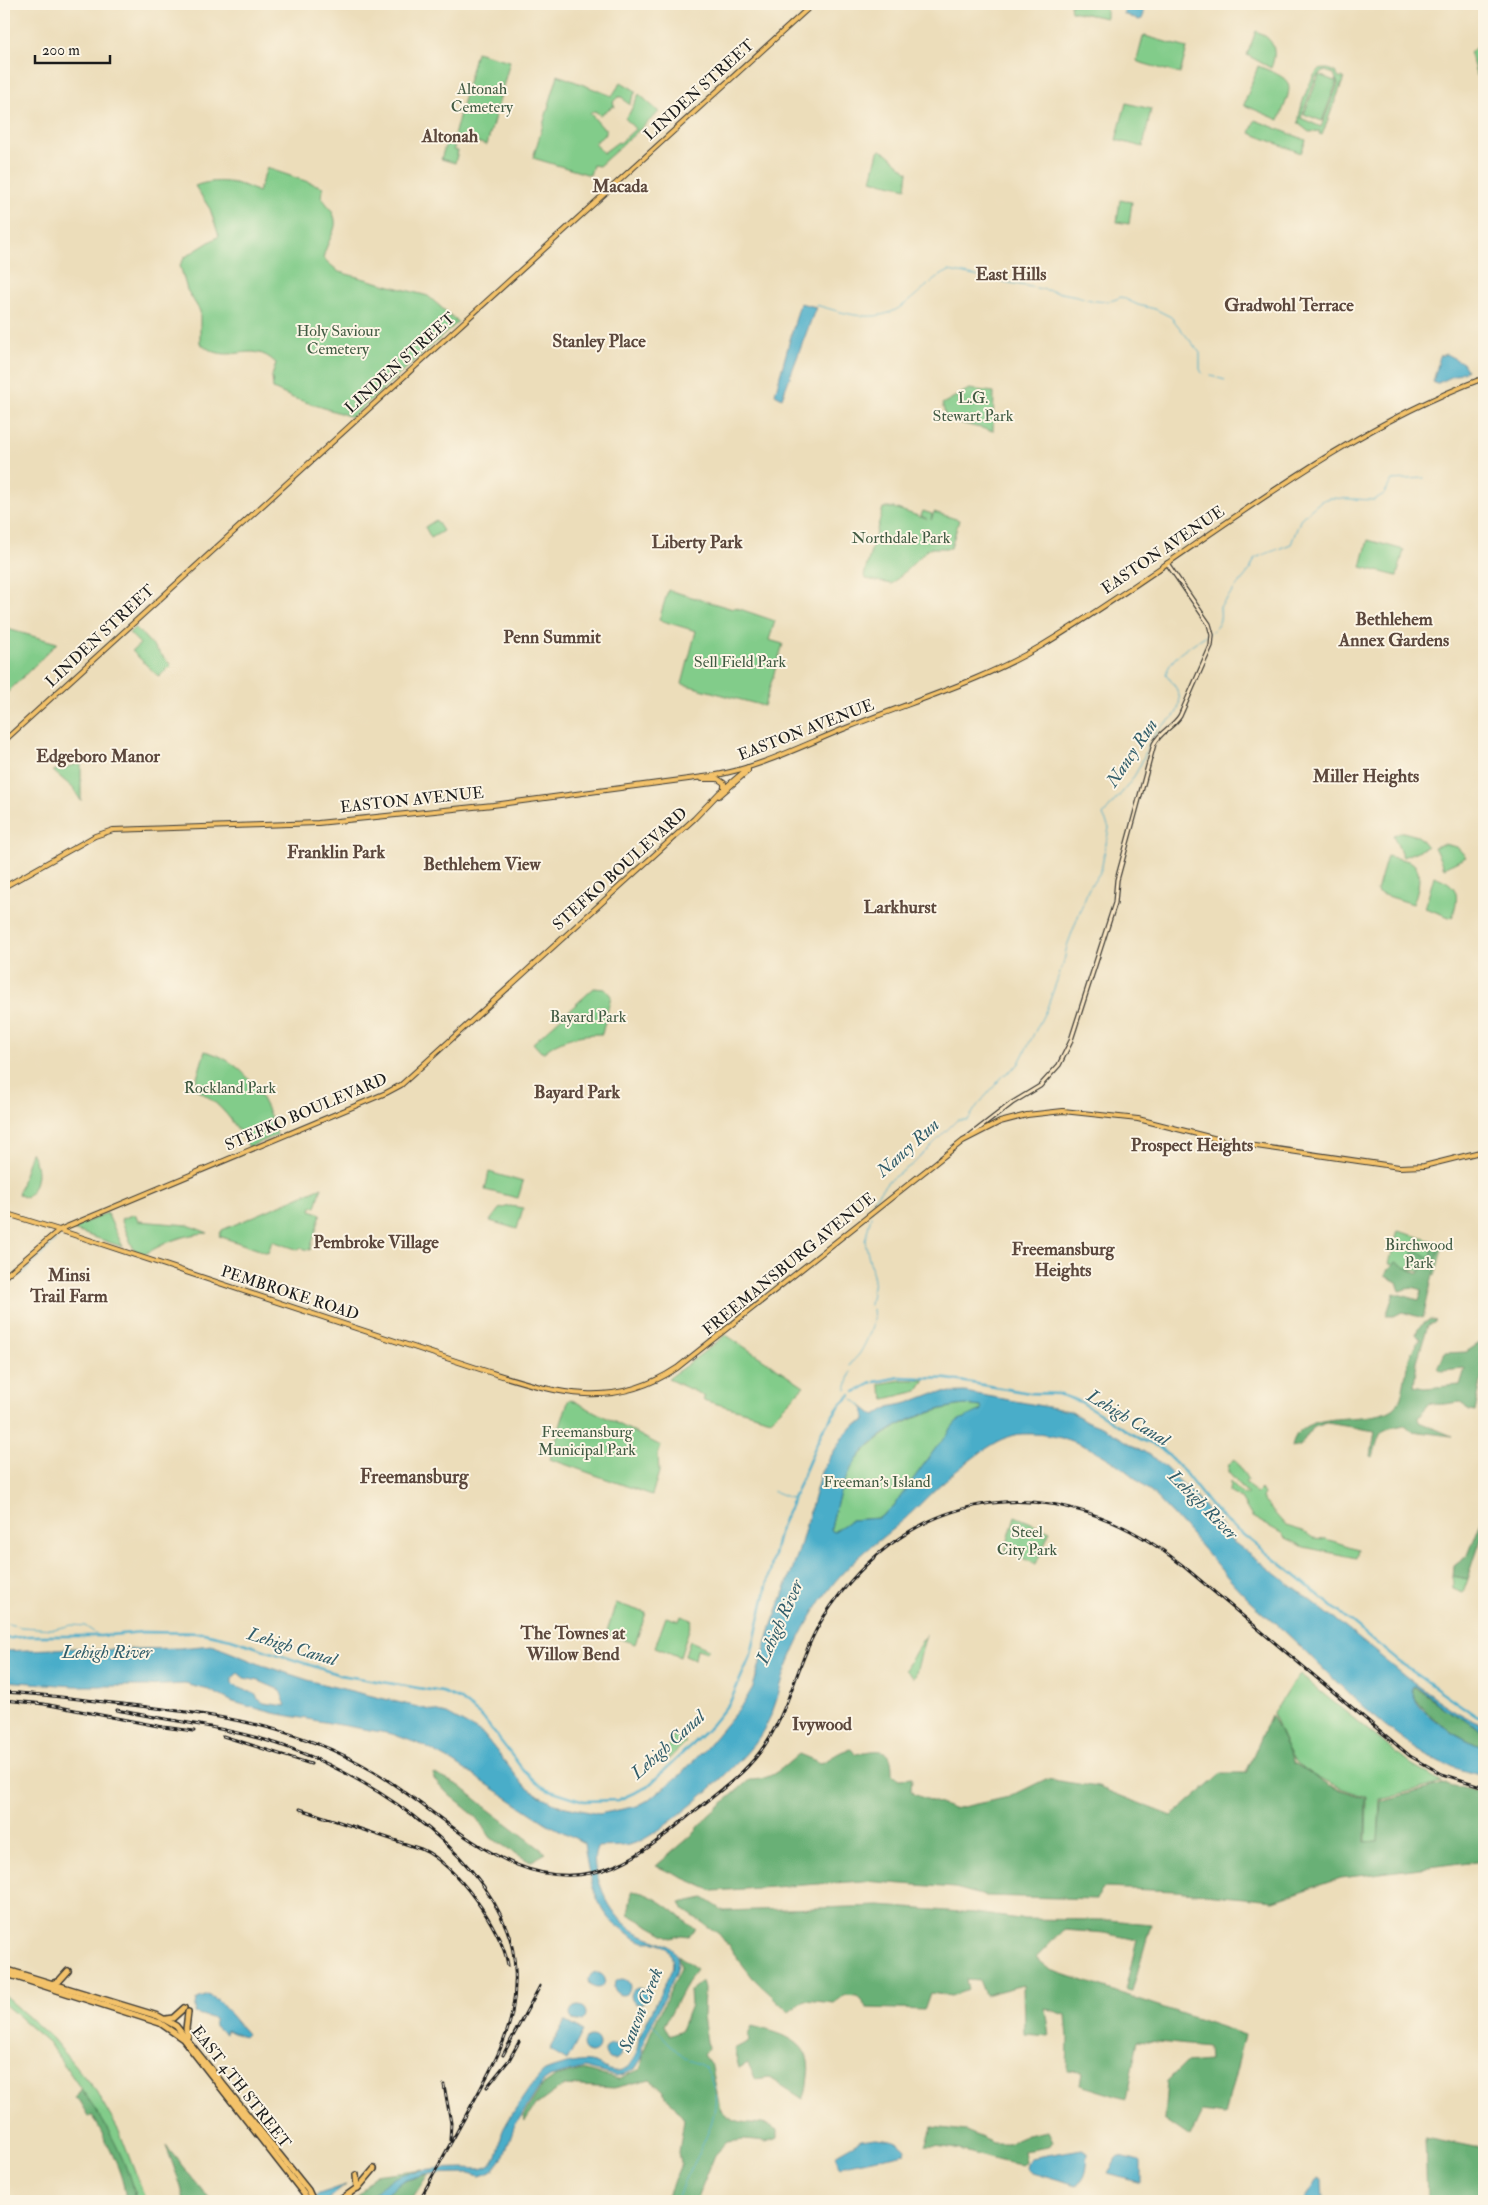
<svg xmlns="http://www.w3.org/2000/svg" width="1488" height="2205" viewBox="0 0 1488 2205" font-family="'IM FELL Double Pica',serif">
<rect width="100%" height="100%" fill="#fcf5e5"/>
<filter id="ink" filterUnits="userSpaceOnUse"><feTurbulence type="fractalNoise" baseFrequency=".02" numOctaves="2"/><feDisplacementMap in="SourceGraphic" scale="10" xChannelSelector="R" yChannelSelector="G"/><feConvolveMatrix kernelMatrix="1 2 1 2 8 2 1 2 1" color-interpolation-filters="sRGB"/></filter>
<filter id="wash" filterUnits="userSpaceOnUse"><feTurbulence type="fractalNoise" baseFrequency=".0096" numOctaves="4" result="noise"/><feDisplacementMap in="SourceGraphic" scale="20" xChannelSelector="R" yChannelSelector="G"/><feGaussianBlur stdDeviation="1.12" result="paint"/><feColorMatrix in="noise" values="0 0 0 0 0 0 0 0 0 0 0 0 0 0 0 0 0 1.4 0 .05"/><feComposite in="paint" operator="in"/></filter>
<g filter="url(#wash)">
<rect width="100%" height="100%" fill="#ecddba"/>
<g fill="#82cc8a" stroke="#4f7453" fill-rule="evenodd">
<path d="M1070,4H1106V18L1071,11Z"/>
<path d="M1256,31C1274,39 1278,50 1271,68L1247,55Z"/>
<path d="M1145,36L1187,48L1180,74L1138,62L1137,60L1143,37Z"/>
<path d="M1484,39V88L1480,87L1470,53Z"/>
<path d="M476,52L510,61L487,145L454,136Z"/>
<path d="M1258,66C1297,81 1293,83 1279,120L1244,105Z"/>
<path d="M1328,69L1335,72L1340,79L1342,77L1344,78L1322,135L1319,134L1320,131L1309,132L1299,124C1297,115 1309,79 1317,72C1320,69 1323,69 1328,69ZM1325,71L1334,74L1338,84L1321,127L1301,118L1316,77Z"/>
<path d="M558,75L612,96L621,82L636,91L629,105L622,97H618L613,102L615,107L613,106L600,115L595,111L590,113L602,127L606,129V134L594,143L603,153L618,142L620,143L635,129L625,118L629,114L639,94L659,112L599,166L593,165L590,175L533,158Z"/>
<path d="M1319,75L1337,82L1322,121L1304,114Z"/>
<path d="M1126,103L1151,109L1143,147L1116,140Z"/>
<path d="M1255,120L1306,140L1301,153L1250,133Z"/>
<path d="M446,143L455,146L453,150L458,151L455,163L441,159Z"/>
<path d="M880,150L887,153L908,172L906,188L871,180L878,152Z"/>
<path d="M267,168L323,187L321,197C347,226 331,228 323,258L339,272L428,296L458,322L352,417L293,398L273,389L272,376L276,363C250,337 229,369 200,343V311L187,290L180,265L185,257L219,236L210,209L195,186C215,178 239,181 258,192Z"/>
<path d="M1120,200L1132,202L1129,224L1117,222Z"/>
<path d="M969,389L994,392L993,431L947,420L942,404Z"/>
<path d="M883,508H894L927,519L921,516L923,511L932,514L931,520L934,512L959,520L951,548H929L892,584L866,579L864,576Z"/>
<path d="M436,520L443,531L431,538L425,527Z"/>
<path d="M1368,540L1404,550L1397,576L1361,567Z"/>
<path d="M668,590L733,609L734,607L775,621L769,640L783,644L764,706L682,684L696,631L659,620Z"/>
<path d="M135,627L171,665L159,677L132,651L140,644L129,633Z"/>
<path d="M4,628L57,643L4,696Z"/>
<path d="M81,763V801L73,788L53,771Z"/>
<path d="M1403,832L1418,836L1427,847L1403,857L1393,835Z"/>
<path d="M1444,844L1457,847L1466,857L1444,868L1434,847Z"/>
<path d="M1387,856C1394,858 1404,859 1411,862C1425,870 1417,893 1413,904L1378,893L1377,891Z"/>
<path d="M1434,876C1459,885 1460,894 1452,918L1425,908Z"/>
<path d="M594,988L605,989L611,996L602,1034C580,1034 561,1038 544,1052H541L533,1043Z"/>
<path d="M205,1051C238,1060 256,1083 269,1113C272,1120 276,1128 277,1135L249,1147C232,1120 222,1104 194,1088Z"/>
<path d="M31,1152C40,1168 39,1185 26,1198L18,1194Z"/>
<path d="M489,1172L523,1182L518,1198L485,1190Z"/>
<path d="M322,1187L316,1207L312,1206L311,1210L321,1214L310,1250L301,1248L299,1250L272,1241L268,1253L219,1236L222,1230Z"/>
<path d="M510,1206L523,1208L517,1229L490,1221L499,1209Z"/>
<path d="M107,1213L123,1247L70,1229Z"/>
<path d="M135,1214L138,1221L188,1225L208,1233C184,1234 166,1242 145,1254L134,1250L121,1219Z"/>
<path d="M1398,1231L1443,1244L1435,1276L1389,1263Z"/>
<path d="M726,1335L804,1386L771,1419L703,1400L705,1396L668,1379Z"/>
<path d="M902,1380H925L918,1391L885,1399L879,1384Z"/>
<path d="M570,1399L661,1446L658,1454L659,1472L652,1495L550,1459L568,1401Z"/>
<path d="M965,1405L981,1407L982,1410L952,1427L947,1436L938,1445L893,1507L879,1518L851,1520L834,1532L831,1529C835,1508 840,1483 853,1465C878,1430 923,1410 965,1405Z"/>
<path d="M1235,1459L1248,1480L1245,1482L1256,1494L1261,1489L1264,1494L1262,1499L1286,1526L1303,1531L1313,1538L1326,1539L1358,1549L1356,1558L1304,1547L1286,1538L1281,1533L1252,1517L1241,1499L1229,1492L1230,1482L1243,1495H1248L1228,1472L1229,1464Z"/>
<path d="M1015,1516L1050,1531L1036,1564L1005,1551Z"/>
<path d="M1453,1576L1468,1579L1463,1593L1453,1589Z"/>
<path d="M616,1603L646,1613L635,1644L606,1634Z"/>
<path d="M681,1616L692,1620L680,1657L655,1647L666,1617L679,1621Z"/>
<path d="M926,1634L915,1677L914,1678L905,1670Z"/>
<path d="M690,1641L709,1649L707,1652L697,1649L695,1659L685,1655Z"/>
<path d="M1300,1675L1411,1765L1442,1783L1380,1799L1378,1841L1366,1842L1367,1797C1343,1789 1316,1781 1297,1763C1290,1757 1276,1724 1273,1714L1290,1687Z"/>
<path d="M674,1734L686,1742L668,1760V1747Z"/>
<path d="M4,1995L52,2038L96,2091L120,2133L146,2201H135L134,2190L117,2148L86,2096L48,2042L4,2004Z"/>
</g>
<g fill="#69b076" stroke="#426649">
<path d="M1432,1242L1440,1245L1423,1318L1402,1312L1394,1316H1386L1394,1293L1419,1300L1422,1290L1411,1287L1400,1291L1397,1282L1385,1276L1388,1269L1396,1262L1418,1274L1422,1269L1411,1263L1414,1248L1427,1257H1432Z"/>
<path d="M1430,1319L1436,1321L1434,1323L1428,1325L1417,1361L1414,1386L1424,1388L1460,1385L1465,1369L1442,1371L1438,1368L1445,1353L1466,1352L1481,1342L1484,1333V1379L1481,1382L1475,1412L1469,1411L1461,1402C1449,1403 1441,1406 1430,1403L1418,1417L1419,1422L1452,1436L1412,1431L1405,1425C1377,1430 1381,1430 1373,1457L1371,1456L1375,1431L1327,1423L1312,1428L1300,1446L1292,1447C1297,1406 1369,1426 1393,1409C1405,1401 1404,1370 1410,1356C1412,1350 1416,1345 1420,1339L1416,1334L1418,1328Z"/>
<path d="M1484,1514V1530L1468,1579L1453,1576L1454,1566L1468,1555Z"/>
<path d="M1413,1686L1444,1708L1484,1731V1748C1456,1735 1430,1721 1413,1695Z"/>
<path d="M1271,1715L1294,1763L1329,1786L1366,1798L1365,1842L1378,1841L1381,1801L1446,1784L1484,1793V1860L1341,1878L1273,1901L1175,1891L1104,1888L1096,1899L985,1896L955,1888L864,1881L713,1891L656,1866L691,1836L708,1816L749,1780C772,1780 782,1768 799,1754L821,1763C831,1759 840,1750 851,1749L855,1754C865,1753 885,1745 890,1758C892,1762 892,1770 892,1774L899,1779L912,1778L911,1790L913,1794L953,1809L1009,1797L1046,1779L1098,1787L1172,1816L1222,1773H1246Z"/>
<path d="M433,1773L460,1786L488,1809L546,1853L530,1862L491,1838L475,1816L448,1794L434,1779Z"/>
<path d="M632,1891C656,1893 678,1915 696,1930L689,1936L682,1935L671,1938L628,1914Z"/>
<path d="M704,1898L724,1911L879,1906L975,1913L1019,1919L1109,1920L1151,1924L1132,1991L1125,1990L1137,1940L1105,1933L1063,1930L1036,1958L1051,1970L1245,2035L1225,2115L1202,2112L1190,2137L1164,2119L1167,2081L1185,2063L1209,2061L1208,2047L1138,2040L1126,2099L1080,2085L1082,2072L1067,2071L1068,2038L1066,2015L1045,2008L1049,2036L1024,2034L1023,1985L985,1995L979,1980L966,1979L968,1990L951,1996L930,1993L924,2010L867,2008L857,1996L845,1995L834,2003L805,2000L789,2012L753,1978L719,1934L684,1910L680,1903Z"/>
<path d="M678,1955L697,1969C682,1987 676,2005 664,2025L669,2035L681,2030L691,2005L690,1991L702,1981L704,1988L703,2016L708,2048L703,2055L712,2067L720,2109C739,2131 760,2117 778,2130V2138L766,2142L744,2140L727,2142L715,2155L696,2201H656L668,2195L681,2164L679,2152L684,2119L661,2089L650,2079L614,2088L564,2085L535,2106L525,2121L523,2116L542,2086L555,2077L582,2070L618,2079L641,2069L644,2050L651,2032L681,1968Z"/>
<path d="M752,2026C779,2033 814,2040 808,2076C807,2084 807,2092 803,2099L770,2078L756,2080L748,2063L739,2068L734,2049L749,2041L748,2035Z"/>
<path d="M81,2089C104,2119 130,2164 135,2201H126C123,2169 107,2144 93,2116H89L80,2101L75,2098Z"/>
<path d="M932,2127L966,2131L994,2143H1008L1027,2135L1048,2131L1053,2141L1049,2147L1023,2151L1025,2161L1023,2165C990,2162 960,2145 926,2146Z"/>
<path d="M1425,2137L1484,2149V2201H1427Z"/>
<path d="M166,2146L211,2201H184L181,2186Z"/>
<path d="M423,2169C397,2175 386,2183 366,2201H349L358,2197L374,2175Z"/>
<path d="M429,2174L411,2201H378L403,2181Z"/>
</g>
<g fill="#4aadc9" stroke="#336472" fill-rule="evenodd">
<path d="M1128,6L1143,9L1144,14L1142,19L1139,20L1124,14V10Z"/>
<path d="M800,303L816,307L782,398L775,394Z"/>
<path d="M1446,354L1463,363L1467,370L1436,384L1433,382L1440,356Z"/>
<path d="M965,1392L1070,1411L1086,1421L1104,1428L1156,1459L1171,1473L1195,1496L1221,1526L1224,1535C1269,1568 1313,1602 1357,1637C1391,1664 1443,1710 1484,1725V1731L1444,1708L1415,1686L1412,1687C1411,1713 1463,1739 1484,1748V1776C1469,1772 1452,1768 1438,1761C1385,1733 1341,1686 1299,1645C1283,1629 1265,1615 1249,1600C1186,1537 1125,1430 1022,1434C999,1435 968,1462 950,1476C934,1489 921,1504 906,1518C879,1541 848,1562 827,1592C811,1615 797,1641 787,1667C781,1682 778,1698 772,1713C768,1722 763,1732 757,1740C739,1766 667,1830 638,1842C624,1848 610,1846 597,1847C592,1860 595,1871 600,1884C607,1904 616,1918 633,1930C649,1942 687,1940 676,1973L648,2032L642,2046V2058L635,2069L625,2074L616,2076L584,2068L550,2077L543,2082L514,2127L504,2156L492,2172L480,2176L469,2173L425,2174L403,2181L378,2201H366C373,2195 380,2186 389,2181C411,2167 438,2169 463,2168C472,2168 480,2171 489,2166C499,2161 500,2143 502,2133C504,2124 537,2075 545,2071C557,2066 577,2060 590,2062C606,2064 609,2078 628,2067L636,2055L639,2038L672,1969C675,1958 668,1945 656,1942C650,1941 646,1943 641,1941C633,1938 622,1929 615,1924C594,1906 587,1869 584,1843L546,1823L453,1762L422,1745L392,1734L273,1713L233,1702L209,1690L185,1684L146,1686H74L4,1681V1651L77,1648L94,1650L180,1648L212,1645L262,1665L314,1682L447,1714L483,1734L522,1783L540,1796L561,1806L599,1814L637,1806L650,1799L680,1775L706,1748L743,1704L753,1687L772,1624L797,1557L821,1472L844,1435L855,1425L865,1421V1413L862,1406L875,1416L889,1407L908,1403L934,1393ZM965,1405L981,1407L982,1410L957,1421L952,1427L947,1436L938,1445L893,1507L879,1518L851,1520L833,1532L831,1529C835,1507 841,1486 852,1467C874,1430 925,1409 965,1405ZM238,1673L244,1678L259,1681L280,1690L286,1706L264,1703L258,1699L255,1694L235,1686L232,1683V1678Z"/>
<circle cx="597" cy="1980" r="8"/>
<circle cx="622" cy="1987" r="8"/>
<circle cx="639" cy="1996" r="8"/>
<path d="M208,1995L218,2000L247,2034L244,2037L226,2030L225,2034L215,2026L214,2019L195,2013L197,1999Z"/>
<circle cx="578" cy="2014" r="8"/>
<path d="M565,2021L583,2031L567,2061L549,2050Z"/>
<circle cx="591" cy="2045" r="8"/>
<circle cx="613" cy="2052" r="8"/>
<path d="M876,2138C887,2139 899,2140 906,2149L905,2153L839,2167L836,2156L838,2153L861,2140Z"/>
<path d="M1082,2149L1088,2152C1087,2165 1088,2178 1077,2185L1032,2172L1026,2168L1027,2163L1030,2158Z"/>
<path d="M1119,2157L1141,2162V2183L1108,2174L1116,2158Z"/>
<path d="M1319,2178L1322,2180L1323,2201H1304Z"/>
<path d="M346,2185L326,2201H318L315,2197L319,2194Z"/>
</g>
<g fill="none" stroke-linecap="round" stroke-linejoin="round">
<g stroke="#4aadc9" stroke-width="1">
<path d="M816,305C845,313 875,325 902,306C918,295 930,280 949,271L1077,296C1093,301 1105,305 1121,297L1138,305L1155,309L1171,317L1200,353V369L1202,373"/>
<path d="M1211,376L1225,380"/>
<path d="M1212,631C1221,624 1221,618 1220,607L1250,570L1255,558L1291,544L1301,518L1321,501L1330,498L1374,500L1384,494L1392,480L1424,478"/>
<path d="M871,1211V1207L877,1195L888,1181L913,1164L957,1120H968L977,1106L1003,1076L1018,1065L1047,1008L1064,961L1067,946L1088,890L1101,871L1109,828L1103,815C1114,801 1127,789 1136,773C1145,758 1148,741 1160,728C1168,720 1177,718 1179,705C1182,693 1173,684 1166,674C1172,654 1193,645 1209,633"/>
<path d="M4,1288C10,1282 16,1278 23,1273C35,1264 44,1251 56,1241"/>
<path d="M870,1305L874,1280L865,1241L871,1216"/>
<path d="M850,1366C852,1360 857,1358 860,1353C867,1341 876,1323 873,1309"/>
<path d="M846,1390L851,1372"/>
<path d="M847,1396L851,1397"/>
<path d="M853,1399L863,1407"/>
<path d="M773,1491L793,1499"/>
<path d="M4,1623L21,1627L54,1629L72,1625L85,1626L98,1635"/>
<path d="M651,2022C657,2030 677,2053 685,2058C692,2063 701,2063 706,2069C730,2101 703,2144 688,2173C683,2182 681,2192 675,2201"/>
</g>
<g stroke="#4aadc9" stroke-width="2.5">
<path d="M875,1382L900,1377L948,1379L1030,1393L1058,1394L1081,1402L1140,1439L1161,1448L1180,1467L1210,1505L1227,1522L1292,1573L1398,1661L1476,1716L1484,1719"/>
<path d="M855,1392L872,1383"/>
<path d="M4,1639L28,1636H101L142,1632L204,1633L231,1639L340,1675L442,1692L459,1699L482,1717L524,1771L538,1784L547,1789L584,1801L618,1800L647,1787L709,1728L730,1702L751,1655L780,1529L823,1429L841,1404L851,1395"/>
</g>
</g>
</g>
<g filter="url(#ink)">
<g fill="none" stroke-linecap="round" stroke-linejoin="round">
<defs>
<path id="secondary" d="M968,1137L1012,1103L1040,1086L1059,1065L1070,1043L1115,903L1117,880L1154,744C1160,732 1173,727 1180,716L1211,646L1212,635L1209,624L1167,563"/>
<g id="primary">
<path d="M4,741L813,4"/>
<path d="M702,779H718L724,783V788"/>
<path d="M719,796L748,771V767"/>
<path d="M4,887L95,836L113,830L318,823L493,805L711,776C761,768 805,744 851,726C916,700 982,681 1041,646C1190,557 1321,439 1484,378"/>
<path d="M4,1213L59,1230L489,1372C557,1393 612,1411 677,1368L963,1141L1000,1122L1027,1115L1063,1111L1138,1119L1229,1142L1399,1167L1424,1166L1484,1151"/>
<path d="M4,1277L59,1230L386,1093L401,1085L694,819L720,792L747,769"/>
</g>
<g id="highway">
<path d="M4,1969L158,2016L176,2026L308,2190L313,2201"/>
<path d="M4,1973L160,2023L183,2039L304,2194L306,2201"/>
<path d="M51,1984L59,1981L68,1971"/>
<path d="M166,2019L173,2018L184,2008"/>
<path d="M188,2036L186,2029L188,2012"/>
<path d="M358,2188L374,2169"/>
<path d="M339,2201L357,2188L356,2175"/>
</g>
</defs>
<use href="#secondary" stroke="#3b3934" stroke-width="5.5"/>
<use href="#primary" stroke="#3b3934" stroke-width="6"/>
<use href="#highway" stroke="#3b3934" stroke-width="8"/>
<use href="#secondary" stroke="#fae7c3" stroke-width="3"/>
<use href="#primary" stroke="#f3c26a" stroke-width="4"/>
<use href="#highway" stroke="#f3c26a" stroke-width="5"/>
<defs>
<g id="rail">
<path d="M4,1692C44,1694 83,1700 123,1704C215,1715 292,1723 373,1771C449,1816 520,1906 617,1865C645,1853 669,1832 692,1813C716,1794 742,1776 760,1752C790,1712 797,1660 823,1618C910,1482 1060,1466 1182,1565L1410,1756L1442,1774L1484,1787"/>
<path d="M4,1700L44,1704L163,1727L194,1731"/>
<path d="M117,1710C171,1721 226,1727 278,1744C362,1772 475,1844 507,1930C517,1955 517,1987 512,2013C506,2042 490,2071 476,2097C457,2132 438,2167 419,2201"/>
<path d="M223,1736L311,1764"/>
<path d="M300,1809L421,1849C455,1863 502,1929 508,1965"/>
<path d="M503,2055L540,1986"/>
<path d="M444,2085L451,2123L450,2140"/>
<path d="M487,2087L509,2060L519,2042"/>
</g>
</defs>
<use href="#rail" stroke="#1c1c1c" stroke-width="3"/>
<use href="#rail" stroke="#fcf5e5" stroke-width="1" stroke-dasharray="4" stroke-linecap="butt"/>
</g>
</g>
<g text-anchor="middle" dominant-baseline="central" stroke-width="4" stroke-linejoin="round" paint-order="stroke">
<g font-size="16" fill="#405a42" stroke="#fcf5e5">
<text x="482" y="89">Altonah<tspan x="482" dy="18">Cemetery</tspan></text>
<text x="338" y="331">Holy Saviour<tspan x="338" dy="18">Cemetery</tspan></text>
<text x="973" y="398">L.G.<tspan x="973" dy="18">Stewart Park</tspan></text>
<text x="901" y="538">Northdale Park</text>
<text x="740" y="662">Sell Field Park</text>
<text x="588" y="1017">Bayard Park</text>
<text x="230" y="1088">Rockland Park</text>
<text x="1419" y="1245">Birchwood<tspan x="1419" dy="18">Park</tspan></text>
<text x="587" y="1432">Freemansburg<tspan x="587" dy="18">Municipal Park</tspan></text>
<text x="877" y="1482">Freeman's Island</text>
<text x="1027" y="1532">Steel<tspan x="1027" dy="18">City Park</tspan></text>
</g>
<g font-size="16" fill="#1c1c1c" stroke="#fcf5e5">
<text transform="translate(699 90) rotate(-42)">LINDEN STREET</text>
<text transform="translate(400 363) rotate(-42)">LINDEN STREET</text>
<text transform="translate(1163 550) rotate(-34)">EASTON AVENUE</text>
<text transform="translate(100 636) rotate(-43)">LINDEN STREET</text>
<text transform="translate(806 730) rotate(-21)">EASTON AVENUE</text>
<text transform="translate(412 800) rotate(-6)">EASTON AVENUE</text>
<text transform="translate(620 869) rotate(-42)">STEFKO BOULEVARD</text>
<text transform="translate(306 1112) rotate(-23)">STEFKO BOULEVARD</text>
<text transform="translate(789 1264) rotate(-39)">FREEMANSBURG AVENUE</text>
<text transform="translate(290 1293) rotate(18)">PEMBROKE ROAD</text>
<text transform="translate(241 2087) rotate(52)">EAST 4TH STREET</text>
</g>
<g font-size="18" font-weight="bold" fill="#5c483d" stroke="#fcf5e5">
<text x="450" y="136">Altonah</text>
<text x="620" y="186">Macada</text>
<text x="1011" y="274">East Hills</text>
<text x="1289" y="305">Gradwohl Terrace</text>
<text x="599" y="341">Stanley Place</text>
<text x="697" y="542">Liberty Park</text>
<text x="1394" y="619">Bethlehem<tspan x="1394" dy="21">Annex Gardens</tspan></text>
<text x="552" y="637">Penn Summit</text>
<text x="98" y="756">Edgeboro Manor</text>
<text x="1366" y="776">Miller Heights</text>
<text x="336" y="852">Franklin Park</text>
<text x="482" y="864">Bethlehem View</text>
<text x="900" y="907">Larkhurst</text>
<text x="577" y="1092">Bayard Park</text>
<text x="1192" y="1145">Prospect Heights</text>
<text x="376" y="1242">Pembroke Village</text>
<text x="1063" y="1249">Freemansburg<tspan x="1063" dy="21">Heights</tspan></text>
<text x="69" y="1275">Minsi<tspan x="69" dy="21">Trail Farm</tspan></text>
<text x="573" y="1633">The Townes at<tspan x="573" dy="21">Willow Bend</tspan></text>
<text x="822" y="1724">Ivywood</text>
</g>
<g font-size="18" font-style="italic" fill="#315d6a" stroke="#fcf5e5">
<text transform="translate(1132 753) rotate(-56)">Nancy Run</text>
<text transform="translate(908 1148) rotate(-42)">Nancy Run</text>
<text transform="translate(1128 1418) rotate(31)">Lehigh Canal</text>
<text transform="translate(1203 1505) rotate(45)">Lehigh River</text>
<text transform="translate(780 1622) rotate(-66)">Lehigh River</text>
<text transform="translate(292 1647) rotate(17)">Lehigh Canal</text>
<text x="107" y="1652">Lehigh River</text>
<text transform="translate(668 1745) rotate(-42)">Lehigh Canal</text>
<text transform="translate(641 2010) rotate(-68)">Saucon Creek</text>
</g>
<g font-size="19" font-weight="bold" fill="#5c483d" stroke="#fcf5e5">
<text x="414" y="1477">Freemansburg</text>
</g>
</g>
<rect width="1488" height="2205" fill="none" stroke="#fcf5e5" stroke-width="20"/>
<path d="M35 55v8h75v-8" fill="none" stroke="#1c1c1c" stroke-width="2.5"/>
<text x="42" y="55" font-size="15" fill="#1c1c1c" stroke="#fcf5e5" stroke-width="4" paint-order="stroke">200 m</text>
</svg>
